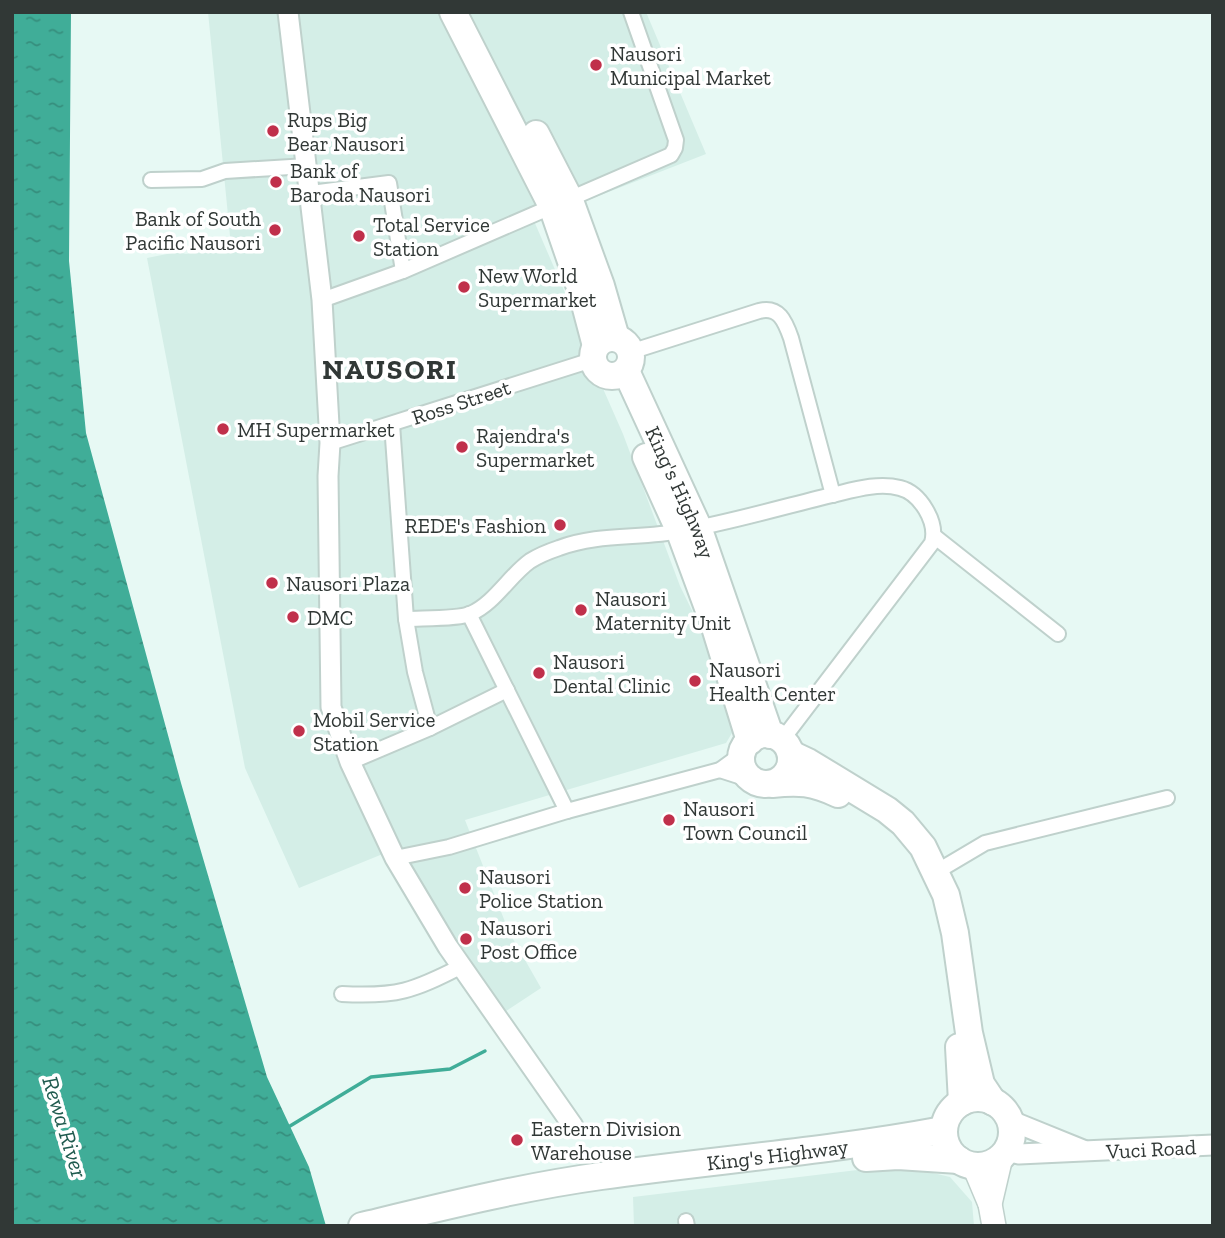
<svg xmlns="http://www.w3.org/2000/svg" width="1225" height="1238" viewBox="0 0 1225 1238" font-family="'Zilla Slab',serif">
<defs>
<pattern id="water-ripples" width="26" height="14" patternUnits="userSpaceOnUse" patternTransform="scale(1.75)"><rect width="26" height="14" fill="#40ad98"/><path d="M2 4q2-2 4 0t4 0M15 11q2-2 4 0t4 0" fill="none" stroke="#368e7d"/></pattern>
</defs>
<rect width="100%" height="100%" fill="#e7f9f4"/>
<g fill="#d4eee7">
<path d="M208,12H646L706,154L534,221L566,295L582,341L623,434L680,586L705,637L738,723L726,743L465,820L509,932L541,988L500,1015L459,958L400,847L299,888L245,768L147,258L177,252L186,254L231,246Z"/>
<path d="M899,1165L950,1177L972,1202L974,1226H634L633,1197Z"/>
</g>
<path fill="url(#water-ripples)" d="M12,12H71L69,261L86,433L181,783L267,1077L309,1167L326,1226H12Z"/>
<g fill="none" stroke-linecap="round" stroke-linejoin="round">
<path stroke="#40ad98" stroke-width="3.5" d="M290,1126L371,1077L450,1069L485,1051"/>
<defs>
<g id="street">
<path d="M151,180L202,179L225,171L307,166"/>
<path d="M311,193L389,183L403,271"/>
<path d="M322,300L403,271L671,155L675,148L676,140L631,12"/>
<path d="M630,352L759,311C779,306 785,321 791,338L833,495"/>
<path d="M392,424L406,619L415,672L430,728"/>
<path d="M330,443L592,360"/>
<path d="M934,536L1058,634"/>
<path d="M469,614L567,811"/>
<path d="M406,619C422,618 458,619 470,614C495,603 509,576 530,561C538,556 550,551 559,548C598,533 641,539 681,531C732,522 782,507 832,495C853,490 878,482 900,488C920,493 938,522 932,543L782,740"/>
<path d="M350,762L430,728L507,690"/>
<path d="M720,770L754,781"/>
<path d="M395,858L449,847L567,811L720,770L742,754"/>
<path d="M931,875L985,843L1167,798"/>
<path d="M342,994C397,997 413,991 462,966"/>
<path d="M686,1221L687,1226"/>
</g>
<g id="secondary">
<path d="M288,12L322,300L330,443L328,476L331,707L350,762L395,858L448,947L573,1126"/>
<path d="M1009,1120L1083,1150"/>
<path d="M1006,1151L1019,1154L1213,1145"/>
</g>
<g id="primary">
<path d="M974,1166L990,1204L994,1226"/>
<path d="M990,1204L1001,1157"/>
</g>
<g id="highway">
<path d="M453,12L552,206L582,293L596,346"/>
<path d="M536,134L569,198L601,286L616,338"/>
<circle cx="612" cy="357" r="19"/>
<path id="s1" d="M626,371L698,527L770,735"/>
<path d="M646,457L680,532L714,624L750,741"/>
<circle cx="766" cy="759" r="25"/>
<path d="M791,754L808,762L887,810L903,823L923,847L946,895L955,933L969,1033L981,1084L993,1102"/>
<path d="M772,784C799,781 813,782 838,794"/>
<path d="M959,1047L962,1102"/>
<circle cx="978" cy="1132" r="34"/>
<path d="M866,1158L898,1156L959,1160"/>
<path id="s2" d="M362,1226C441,1207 521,1187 601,1176C715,1160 831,1151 943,1130"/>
</g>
</defs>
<use href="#street" stroke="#bfd1cc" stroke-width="18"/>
<use href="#secondary" stroke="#bfd1cc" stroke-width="23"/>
<use href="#primary" stroke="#bfd1cc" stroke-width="26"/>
<use href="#highway" stroke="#bfd1cc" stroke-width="30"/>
<use href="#street" stroke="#fff" stroke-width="14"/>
<use href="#secondary" stroke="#fff" stroke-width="19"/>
<use href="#primary" stroke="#fff" stroke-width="23"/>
<use href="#highway" stroke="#fff" stroke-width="26"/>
</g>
<g fill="#c0304b" stroke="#fff" stroke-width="2.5">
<circle cx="596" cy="65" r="7"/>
<circle cx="273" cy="131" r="7"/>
<circle cx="276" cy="182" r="7"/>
<circle cx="275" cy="230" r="7"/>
<circle cx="359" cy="236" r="7"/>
<circle cx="464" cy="287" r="7"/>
<circle cx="223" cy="429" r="7"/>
<circle cx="462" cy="447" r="7"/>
<circle cx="560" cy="525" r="7"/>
<circle cx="272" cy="583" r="7"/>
<circle cx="581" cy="610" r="7"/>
<circle cx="293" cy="617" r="7"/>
<circle cx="539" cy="673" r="7"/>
<circle cx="695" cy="681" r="7"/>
<circle cx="299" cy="731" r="7"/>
<circle cx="669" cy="820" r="7"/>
<circle cx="465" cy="888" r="7"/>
<circle cx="466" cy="939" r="7"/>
<circle cx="517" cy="1140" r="7"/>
</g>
<g text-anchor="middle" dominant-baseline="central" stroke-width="7" stroke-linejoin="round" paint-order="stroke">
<g font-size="21" fill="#313836" stroke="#fff" text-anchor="start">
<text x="610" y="53">Nausori<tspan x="610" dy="24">Municipal Market</tspan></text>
<text x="287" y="119">Rups Big<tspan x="287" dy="24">Bear Nausori</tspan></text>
<text x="290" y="170">Bank of<tspan x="290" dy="24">Baroda Nausori</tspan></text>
<text x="261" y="218" text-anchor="end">Bank of South<tspan x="261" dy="24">Pacific Nausori</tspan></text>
<text x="373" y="224">Total Service<tspan x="373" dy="24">Station</tspan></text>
<text x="478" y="275">New World<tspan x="478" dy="24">Supermarket</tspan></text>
<text x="237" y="429">MH Supermarket</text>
<text x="476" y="435">Rajendra's<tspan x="476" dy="24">Supermarket</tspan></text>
<text x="546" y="525" text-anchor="end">REDE's Fashion</text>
<text x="286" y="583">Nausori Plaza</text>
<text x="595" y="598">Nausori<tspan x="595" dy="24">Maternity Unit</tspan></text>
<text x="307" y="617">DMC</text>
<text x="553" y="661">Nausori<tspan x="553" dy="24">Dental Clinic</tspan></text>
<text x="709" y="669">Nausori<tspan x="709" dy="24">Health Center</tspan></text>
<text x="313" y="719">Mobil Service<tspan x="313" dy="24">Station</tspan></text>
<text x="683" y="808">Nausori<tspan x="683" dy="24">Town Council</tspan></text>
<text x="479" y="876">Nausori<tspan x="479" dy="24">Police Station</tspan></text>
<text x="480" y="927">Nausori<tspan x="480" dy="24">Post Office</tspan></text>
<text x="531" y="1128">Eastern Division<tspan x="531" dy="24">Warehouse</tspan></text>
</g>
<g font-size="21" fill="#313836" stroke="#fff">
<text transform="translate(461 402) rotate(-18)">Ross Street</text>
<text stroke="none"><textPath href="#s1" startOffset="133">King's Highway</textPath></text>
<text transform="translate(1151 1149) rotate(-3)">Vuci Road</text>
<text stroke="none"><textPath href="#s2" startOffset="422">King's Highway</textPath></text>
</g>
<g font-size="23" font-style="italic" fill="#205b4f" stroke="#fff">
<text transform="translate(65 1127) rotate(73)">Rewa River</text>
</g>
<g font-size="28" font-weight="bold" letter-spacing="2" fill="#313836" stroke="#fff">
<text x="390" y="369">NAUSORI</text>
</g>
</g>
<rect width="1225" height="1238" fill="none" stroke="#313836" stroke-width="28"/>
</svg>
